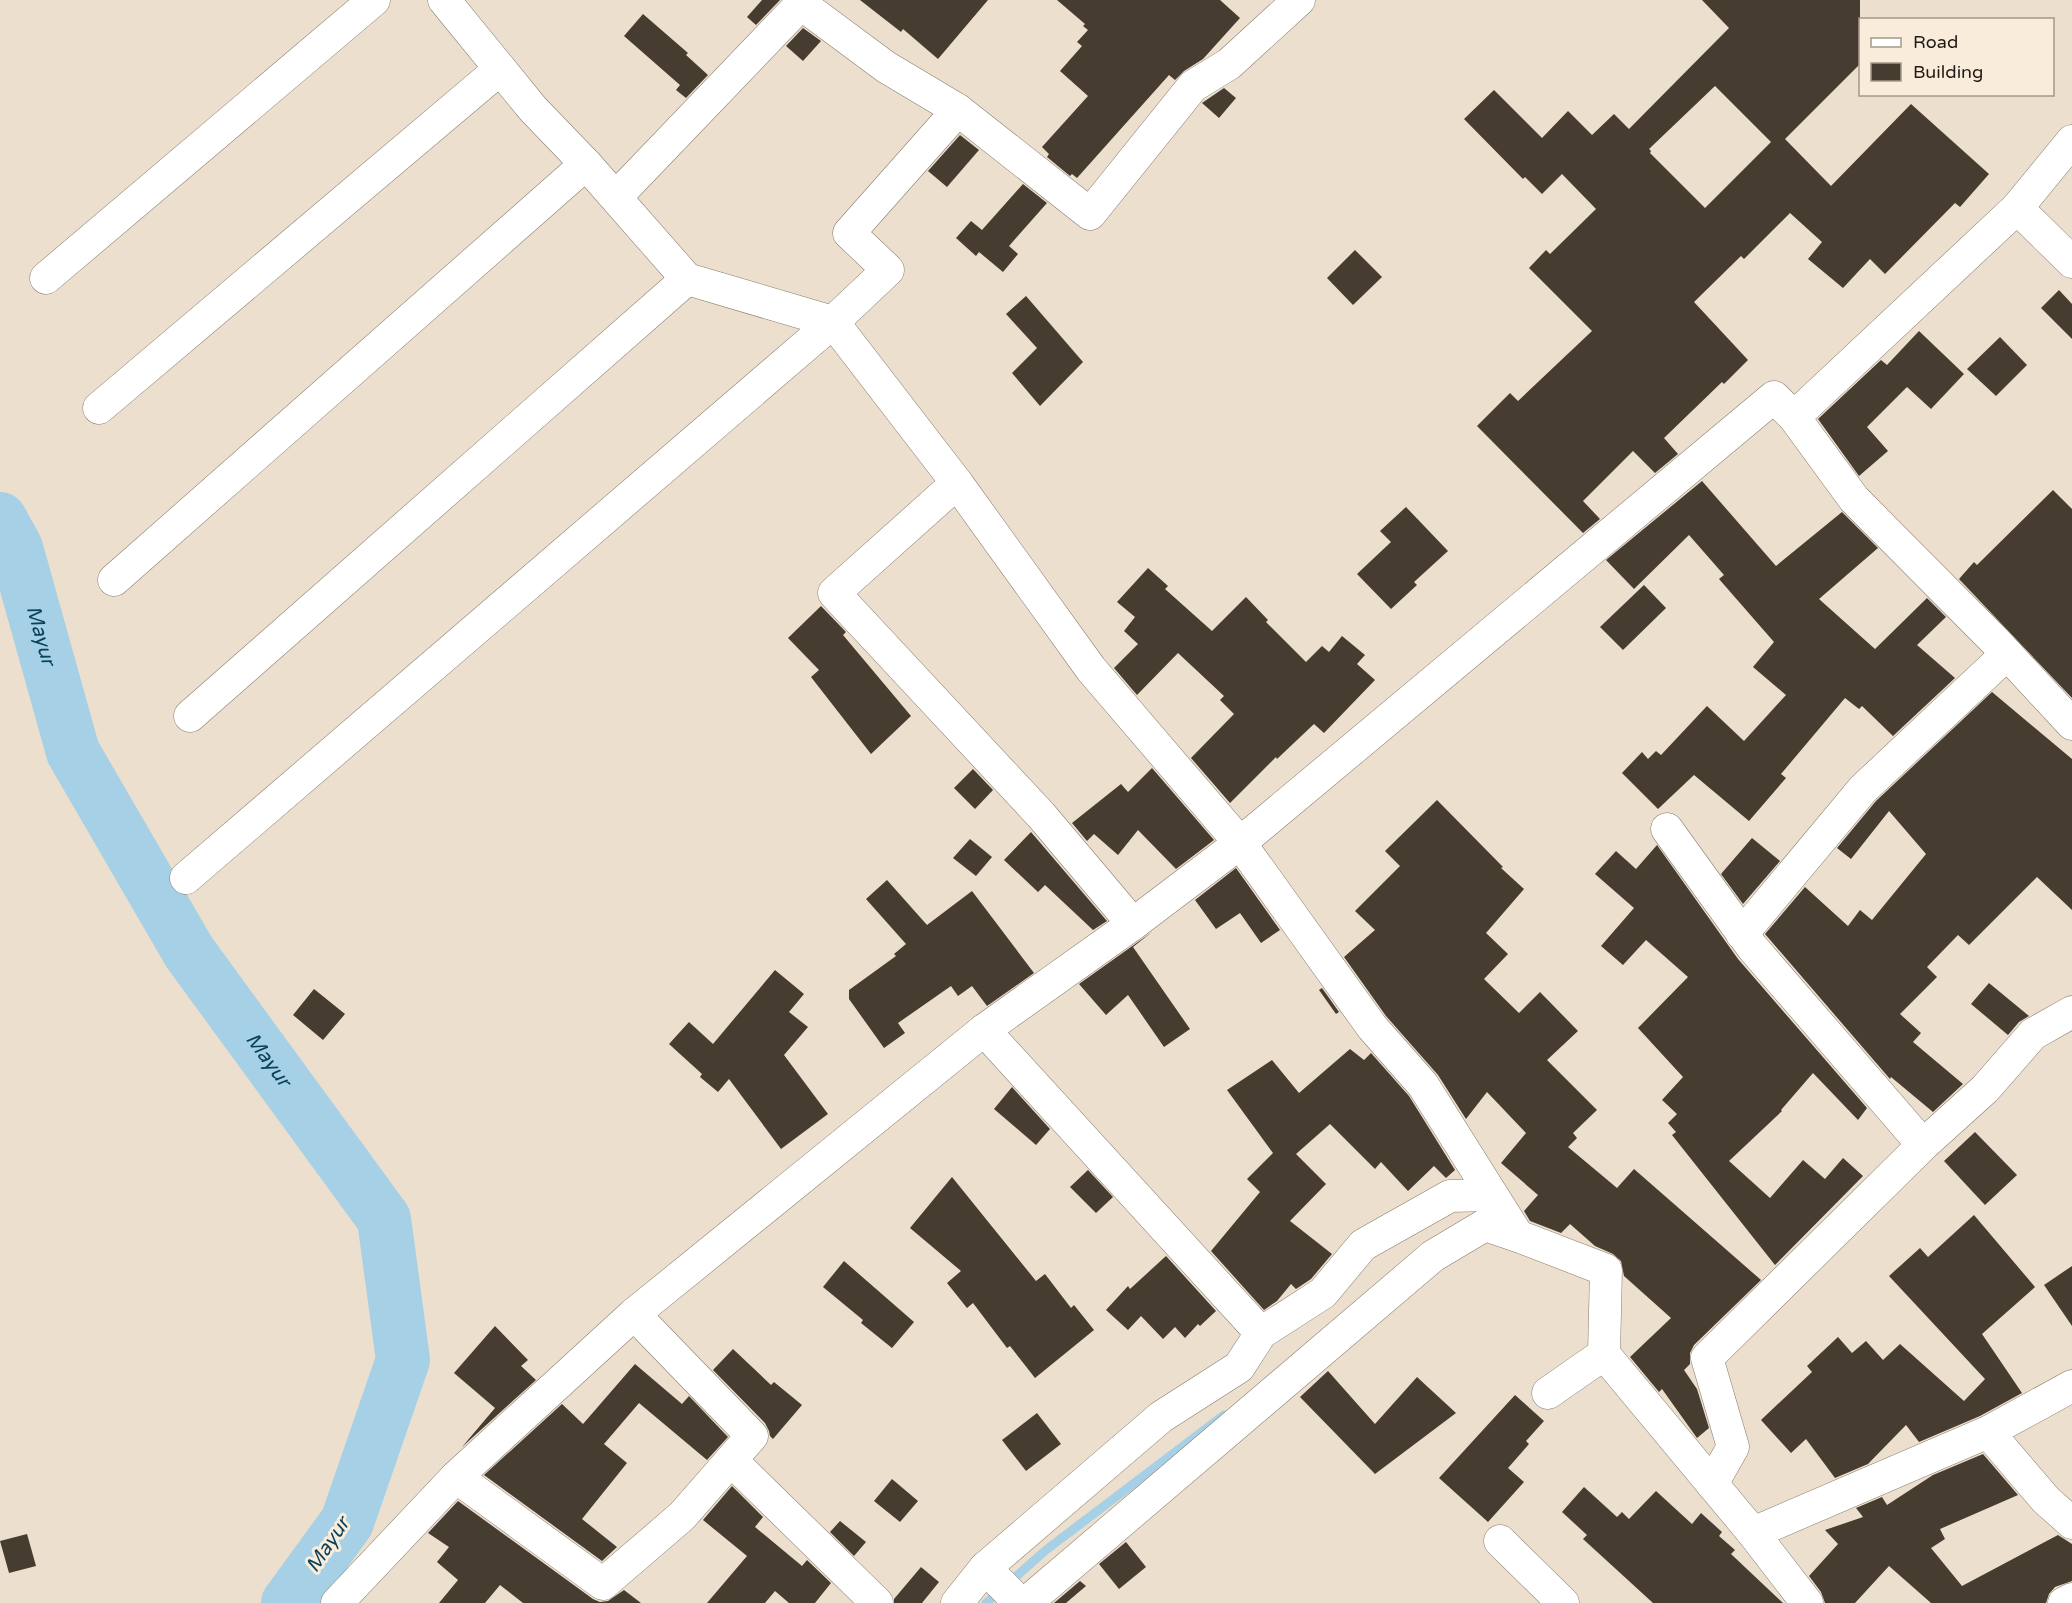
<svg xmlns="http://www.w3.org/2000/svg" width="2072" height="1603" viewBox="0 0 2072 1603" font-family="'Varela Round',sans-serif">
<rect width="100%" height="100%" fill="#ecdfce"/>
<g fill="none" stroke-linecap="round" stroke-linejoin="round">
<path stroke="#a5d0e6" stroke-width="9" d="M986,1603L1046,1550L1224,1415"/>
<path stroke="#a5d0e6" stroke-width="54" id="s1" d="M0,519L16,548L73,752L189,952L384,1219L403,1360L347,1522L288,1603"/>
</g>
<g fill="#463c2f" fill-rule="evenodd">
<path d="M762,0H780L756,25L747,17Z"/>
<path d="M860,0H988L938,59L903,29L901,32Z"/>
<path d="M1057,0H1220L1240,18L1203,59L1184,71L1175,80L1169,75L1077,178L1072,174L1070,176L1047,157L1049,154L1042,147L1088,96L1060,71L1082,46L1077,42L1088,30L1083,26L1085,24Z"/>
<path d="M1702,0H1860V64L1785,139L1831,186L1911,104L1989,174L1960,207L1955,203L1885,274L1870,259L1843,288L1808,259L1822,242L1790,213L1744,259L1741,256L1694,302L1748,360L1724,384L1722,382L1664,438L1678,454L1655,473L1633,451L1583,501L1600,519L1583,533L1477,426L1510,393L1518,401L1592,331L1529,268L1546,250L1550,254L1596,209L1562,174L1542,194L1525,177L1523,179L1464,119L1494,90L1542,138L1568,111L1592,135L1614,114L1629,129L1729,28ZM1715,86L1771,142L1705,208L1650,153L1651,151L1649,149Z"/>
<path d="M643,14L688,53L686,55L708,75L686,98L676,90L680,85L624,36Z"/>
<path d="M803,28L821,41L803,61L786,46Z"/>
<path d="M1224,88L1236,98L1219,118L1202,103Z"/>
<path d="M960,135L979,150L947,187L928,171Z"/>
<path d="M1023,184L1047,203L1009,246L1018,254L1003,272L979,252L976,256L956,238L971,221L982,230Z"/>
<path d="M1355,250L1382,277L1353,305L1327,278Z"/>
<path d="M2059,290L2072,304V339L2041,308Z"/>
<path d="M1026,296L1083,362L1040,406L1012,373L1037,348L1006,314Z"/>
<path d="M1919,331L1964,374L1931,409L1907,387L1867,427L1888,451L1859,476L1818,419L1881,360L1887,365Z"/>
<path d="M2000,337L2027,365L1996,396L1967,369Z"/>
<path d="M1702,481L1776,566L1842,512L1878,548L1819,599L1875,649L1927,598L1946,617L1917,645L1955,678L1893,736L1862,706L1859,709L1845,698L1781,774L1786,778L1749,821L1694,775L1658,809L1622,773L1642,752L1648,759L1656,751L1661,755L1707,706L1744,741L1786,695L1753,667L1774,642L1719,579L1724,575L1689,535L1634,589L1606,560Z"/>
<path d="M2053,490L2072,509V698L1959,579L1974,562L1977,565Z"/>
<path d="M1406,507L1448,551L1414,582L1417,585L1391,609L1357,574L1391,542L1380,531Z"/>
<path d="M1148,568L1168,586L1165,589L1212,631L1246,597L1268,620L1266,622L1306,662L1322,646L1329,652L1342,636L1365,655L1357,664L1375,680L1324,733L1314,724L1277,759L1276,757L1230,803L1191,758L1234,714L1220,700L1224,696L1178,653L1137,695L1114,668L1138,644L1124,631L1135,617L1117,602Z"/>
<path d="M1644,585L1666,608L1623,650L1600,627Z"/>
<path d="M821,606L846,632L843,635L911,716L871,754L811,677L819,670L788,638Z"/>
<path d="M1992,692L2072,759V910L2037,877L1969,945L1958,935L1927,967L1937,977L1900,1014L1921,1033L1913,1042L1963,1084L1933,1112L1891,1077L1890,1079L1765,934L1805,887L1848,926L1860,910L1872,920L1926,854L1889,811L1851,859L1837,848L1876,801Z"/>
<path d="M1152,768L1214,840L1176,869L1138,830L1118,855L1094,834L1087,841L1072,823L1121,784L1128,792Z"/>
<path d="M973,769L993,790L975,809L954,788Z"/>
<path d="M1437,800L1503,867L1501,868L1524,889L1486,933L1508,954L1484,979L1519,1013L1540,992L1578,1031L1547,1060L1597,1110L1573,1133L1577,1138L1568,1147L1617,1188L1634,1169L1761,1280L1694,1345L1690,1353V1364L1684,1370L1697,1389L1709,1428L1697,1438L1662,1389L1659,1392L1630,1357L1671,1318L1624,1276L1621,1261L1613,1254L1595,1246L1570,1224L1561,1233L1530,1221L1524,1211L1538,1195L1501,1163L1526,1133L1487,1092L1466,1119L1438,1075L1386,1016L1344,957L1375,930L1355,911L1400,866L1385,851Z"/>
<path d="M1031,832L1107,921L1093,930L1045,885L1038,892L1004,860Z"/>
<path d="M1752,838L1780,861L1743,904L1721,874Z"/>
<path d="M970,839L992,857L976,876L953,858Z"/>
<path d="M1657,845L1738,959L1867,1108L1858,1120L1813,1073L1781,1110L1782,1111L1729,1161L1770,1198L1803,1160L1825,1179L1843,1158L1863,1176L1775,1265L1672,1135L1676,1132L1668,1123L1677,1114L1662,1100L1683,1077L1638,1028L1688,977L1646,940L1623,965L1601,946L1634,908L1595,874L1616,851L1636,869Z"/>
<path d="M1236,868L1280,930L1261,943L1240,913L1216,929L1195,900Z"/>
<path d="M887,880L927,925L972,891L1034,973L987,1006L972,986L958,996L951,986L898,1023L905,1033L884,1048L849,999V990L896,956L894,954L906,944L866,899Z"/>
<path d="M1152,932L1133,947L1190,1029L1164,1047L1128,995L1106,1015L1079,984Z"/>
<path d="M775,970L804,994L789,1012L808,1027L784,1055L828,1114L781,1149L729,1079L718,1092L700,1077L702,1074L669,1044L689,1022L713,1044Z"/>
<path d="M1989,983L2029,1016L2019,1022L2008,1035L1971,1004Z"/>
<path d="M1322,988L1339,1012L1336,1014L1319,990Z"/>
<path d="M314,989L345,1014L323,1040L293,1015Z"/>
<path d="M1350,1049L1364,1060L1371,1053L1409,1096L1455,1170L1446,1178L1434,1166L1408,1191L1381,1162L1375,1169L1330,1124L1296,1154L1326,1184L1290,1221L1332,1254L1311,1279L1296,1289L1291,1284L1277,1301L1264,1310L1211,1251L1260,1192L1247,1179L1273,1153L1227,1090L1272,1060L1299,1093Z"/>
<path d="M1012,1087L1050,1129L1036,1145L994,1109Z"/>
<path d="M1975,1132L2017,1175L1985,1205L1944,1161Z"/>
<path d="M1088,1170L1113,1197L1096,1213L1070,1187Z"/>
<path d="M952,1177L1036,1281L1045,1274L1071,1308L1074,1305L1094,1330L1035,1378L1010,1346L1007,1348L973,1303L967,1308L947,1283L961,1271L910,1228Z"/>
<path d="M1974,1215L2035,1287L1982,1334L2022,1393L1980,1416L1919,1442L1906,1425L1868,1464L1835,1478L1806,1439L1791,1453L1761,1420L1812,1372L1807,1366L1838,1337L1852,1353L1866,1341L1883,1360L1900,1344L1964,1401L1985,1379L1889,1276L1920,1248L1928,1257Z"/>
<path d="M1166,1256L1216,1311L1200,1326L1198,1324L1185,1338L1175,1327L1163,1339L1141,1316L1128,1330L1106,1310L1128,1286L1130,1289Z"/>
<path d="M844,1261L914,1322L892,1348L861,1323L863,1320L823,1287Z"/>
<path d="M2072,1266V1326L2044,1285Z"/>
<path d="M495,1326L528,1360L521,1366L536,1380L462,1447L495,1408L454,1373Z"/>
<path d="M733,1349L771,1385L774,1382L802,1405L773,1439L770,1436L769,1431L765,1423L713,1370Z"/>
<path d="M635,1364L682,1404L689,1396L728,1437L707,1460L639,1403L604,1444L627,1463L582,1519L617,1547L602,1561L484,1475L562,1404L583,1424Z"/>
<path d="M1328,1371L1375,1424L1417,1377L1456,1413L1375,1474L1300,1397Z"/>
<path d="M1515,1395L1544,1421L1526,1441L1529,1444L1508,1468L1524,1482L1488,1522L1439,1478Z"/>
<path d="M1037,1413L1061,1444L1026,1471L1002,1440Z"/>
<path d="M1983,1454L2018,1495L1940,1529L1945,1539L1931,1548L1962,1586L2058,1535L2072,1544V1581L2055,1587L2049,1594L2046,1603H1931L1889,1566L1855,1603H1825L1821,1592L1809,1576L1838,1544L1825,1530L1863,1517L1856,1508L1882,1497L1887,1505L1933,1475Z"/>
<path d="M892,1479L918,1501L900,1522L874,1501Z"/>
<path d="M732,1486L763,1517L755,1527L802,1566L807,1560L831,1583L815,1603H789L775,1591L765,1603H707L747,1556L703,1520Z"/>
<path d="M1584,1487L1617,1517L1622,1512L1629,1519L1656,1491L1692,1524L1701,1513L1722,1532L1719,1536L1735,1550L1731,1554L1783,1603H1653L1583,1539L1587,1535L1562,1512Z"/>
<path d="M458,1501L593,1599L600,1602L608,1601L624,1590L641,1603H523L500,1585L485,1603H439L458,1580L437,1562L449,1547L428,1533Z"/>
<path d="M840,1521L866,1542L854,1556L830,1532Z"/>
<path d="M27,1534L36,1566L9,1573L0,1541Z"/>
<path d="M1126,1542L1146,1567L1119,1589L1099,1564Z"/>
<path d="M921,1567L939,1582L922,1603H894V1599Z"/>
<path d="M1080,1581L1086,1586L1066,1603H1054Z"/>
</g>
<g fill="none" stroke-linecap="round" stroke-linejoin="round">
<defs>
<g id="minor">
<path d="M444,0L533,109L586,164L687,279L833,322L888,270L849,233L958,110L1090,214L1193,86L1229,64L1299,0"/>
<path d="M616,197L801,4L886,67L958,110"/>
<path d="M2017,208L2072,262"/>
<path d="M46,278L374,0"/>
<path d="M99,408L500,69"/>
<path d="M1794,417L1854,499L1997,643L2072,724"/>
<path d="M957,483L834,593L1041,815L1133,924"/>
<path d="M114,580L586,164"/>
<path d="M190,716L687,279"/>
<path d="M1667,829L1752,947L1923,1145L1707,1358L1733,1447L1712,1484"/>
<path d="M186,878L833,322L957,483L1091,669L1240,843L1372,1027L1423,1085L1518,1236L1606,1270L1604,1354L1753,1533L1988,1432L2072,1386"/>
<path d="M1742,934L1863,789L2007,654"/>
<path d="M1923,1145L1985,1089L2033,1034L2072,1012"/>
<path d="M1261,1333L1323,1293L1363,1245L1450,1196L1492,1195"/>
<path d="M1548,1393L1604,1354"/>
<path d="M1988,1432L2046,1500L2072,1523"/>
<path d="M731,1460L877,1603"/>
<path d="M456,1477L603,1584L682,1516L752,1436L634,1314"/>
<path d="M1753,1533L1807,1603"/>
<path d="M1500,1541L1563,1603"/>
<path d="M985,1568L1020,1603"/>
<path d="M337,1603L456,1477L634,1314L984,1030L1133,924L1240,843L1774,397L1794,417L2017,208L2072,141"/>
<path d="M957,1603L985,1568L1161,1417L1239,1367L1261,1333L984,1030"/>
<path d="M1026,1603L1433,1256L1485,1225L1518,1236"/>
<path d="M2064,1603L2072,1599"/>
</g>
</defs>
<use href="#minor" stroke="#877c6d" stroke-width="33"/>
<use href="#minor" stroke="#fff" stroke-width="32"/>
</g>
<g text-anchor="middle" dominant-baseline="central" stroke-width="6" stroke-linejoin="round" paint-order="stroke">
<g font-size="20" font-style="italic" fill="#09435a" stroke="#f9ecdb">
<text stroke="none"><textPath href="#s1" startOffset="124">Mayur</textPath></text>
<text stroke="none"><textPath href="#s1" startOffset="610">Mayur</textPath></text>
<text transform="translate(328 1545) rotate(-56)">Mayur</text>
</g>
</g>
<rect x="1859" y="18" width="195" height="78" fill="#f9ecdb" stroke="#a2988c" stroke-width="1.5"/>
<rect x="1871" y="38" width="30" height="9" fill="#ffffff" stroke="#a2988c" stroke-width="1.5"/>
<text x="1913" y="48" font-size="18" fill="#201b15">Road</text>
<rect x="1871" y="63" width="30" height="18" fill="#463c2f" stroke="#a2988c" stroke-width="1.5"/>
<text x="1913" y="78" font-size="18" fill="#201b15">Building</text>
</svg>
